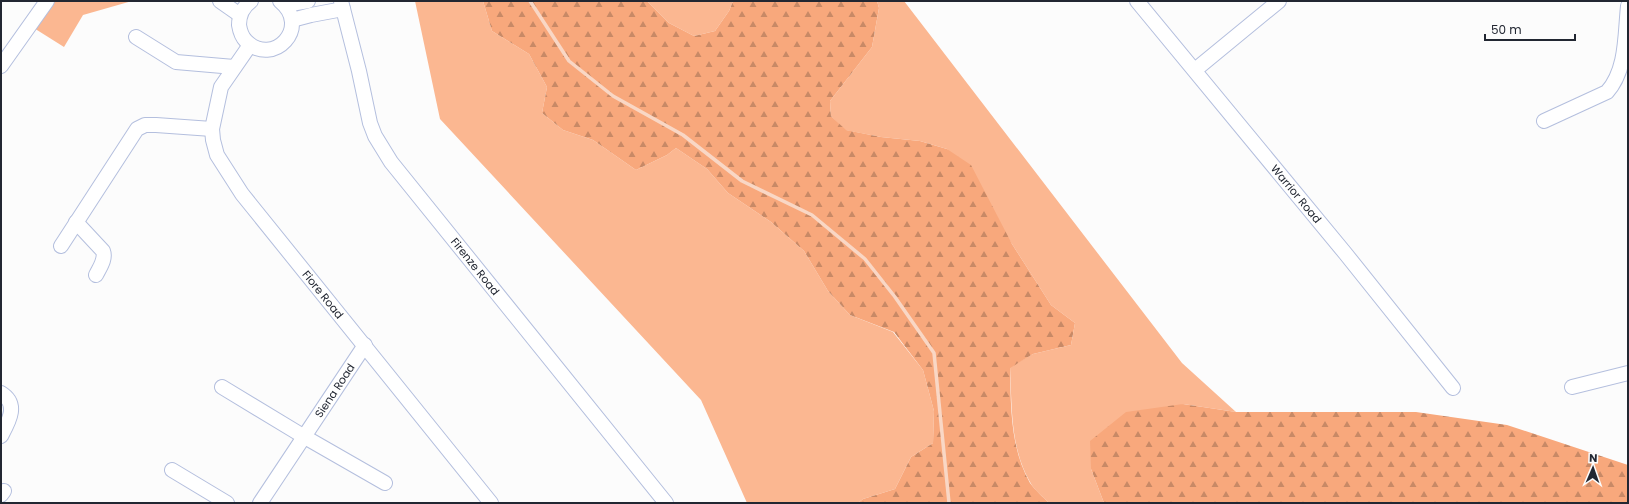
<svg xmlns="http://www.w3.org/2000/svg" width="1629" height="504" viewBox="0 0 1629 504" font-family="Poppins,sans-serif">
<defs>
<pattern id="forest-firs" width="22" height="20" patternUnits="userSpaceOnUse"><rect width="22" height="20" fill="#f8a87c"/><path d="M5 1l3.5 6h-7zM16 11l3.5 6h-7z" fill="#c88966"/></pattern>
</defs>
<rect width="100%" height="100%" fill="#fcfcfc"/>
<g fill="#fbb791">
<path d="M47,1H132L83,15L64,47L29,25Z"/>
<path d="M415,1H483L492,31L529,54L547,87L542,113L563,130L593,140L636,170L667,155L676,148L707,169L728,193L771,222L804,251L828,291L850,315L893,332L923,370L934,411L933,443L911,457L895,489L863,499L858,503H747L701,400L440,119Z"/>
<path d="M647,1H733L729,11L715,31L694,36L669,23Z"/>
<path d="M877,1H904L1182,363L1236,412L1183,404L1091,469L1104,503H1049C1043,497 1034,490 1030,482C1010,447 1012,407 1010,367L1033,354L1071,345L1075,323L1051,305L1012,244L947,149L920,141L881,137L845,130L831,116L830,101L872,47L879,8Z"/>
</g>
<g fill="url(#forest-firs)">
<path d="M483,1H647L669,23L694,36L715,31L729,11L733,1H877L879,8L872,47L830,101L831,116L846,130L881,137L920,141L947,149L971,165L1012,244L1051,305L1075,323L1071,345L1033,354L1010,368C1011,407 1010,447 1030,483C1035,490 1043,497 1049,503H858L863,499L895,489L911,457L933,443L934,411L923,370L894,332L850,315L828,291L804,251L771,222L728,193L707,169L676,148L667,155L636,170L593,140L563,130L542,113L547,87L529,54L492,31Z"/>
<path d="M1183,404L1236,412H1416L1507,425L1628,465V503H1104L1091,469L1090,441L1126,412Z"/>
</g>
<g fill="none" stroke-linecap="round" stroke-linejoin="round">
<path stroke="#f9d7c5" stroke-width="3.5" d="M530,1L569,61L613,96L683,135L742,181L812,215L865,259L895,297L934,353L949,503"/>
<defs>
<g id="minor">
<path d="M220,1L240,15"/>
<path d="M251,1C244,6 239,15 239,25C240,31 242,37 246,41C273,68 312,27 280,1"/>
<path id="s1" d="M341,1L359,71L370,123L375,136L391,162L666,503"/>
<path id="s2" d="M1137,1L1345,253L1453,388"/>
<path d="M285,5L308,1"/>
<path d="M292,20L311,15L343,9"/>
<path d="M136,37L176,62L234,67"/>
<path id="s3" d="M250,45L221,87L212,129L213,140L217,155L242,194L491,503"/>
<path d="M1,66L47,1"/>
<path d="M1195,70L1279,1"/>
<path d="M1544,121L1607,92C1627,70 1625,34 1628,6"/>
<path d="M76,222L103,251C106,259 100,267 96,275"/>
<path d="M61,246L137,129L145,125H156L212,129"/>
<path d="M222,387L303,436L385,483"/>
<path d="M1572,387L1628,373"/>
<path d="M1,393C19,404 9,421 1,436"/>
<path d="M172,470L227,503"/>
<path d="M1,495L4,491"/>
<path id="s4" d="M260,503L365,345"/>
</g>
</defs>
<use href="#minor" stroke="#b4bfde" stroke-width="16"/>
<use href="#minor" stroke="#fff" stroke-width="14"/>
</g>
<g text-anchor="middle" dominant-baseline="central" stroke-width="3" stroke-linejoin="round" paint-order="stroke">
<g font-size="11" fill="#222732" stroke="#fcfcfc">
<text stroke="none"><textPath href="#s2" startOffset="250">Warrior Road</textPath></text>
<text stroke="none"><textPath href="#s1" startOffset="304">Firenze Road</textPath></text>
<text stroke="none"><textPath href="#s3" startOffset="296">Fiore Road</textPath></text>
<text stroke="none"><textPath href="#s4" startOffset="135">Siena Road</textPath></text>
</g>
</g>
<rect width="1629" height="504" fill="none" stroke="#222732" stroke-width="4"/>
<g transform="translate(1593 468) rotate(2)" stroke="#fcfcfc" stroke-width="3" paint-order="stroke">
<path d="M0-3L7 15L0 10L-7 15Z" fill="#222732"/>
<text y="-6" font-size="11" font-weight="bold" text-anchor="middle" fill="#222732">N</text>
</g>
<path d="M1485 34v6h90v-6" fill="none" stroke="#222732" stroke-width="2"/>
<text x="1491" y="34" font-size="12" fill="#222732" stroke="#fcfcfc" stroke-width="3" paint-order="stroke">50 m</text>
</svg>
